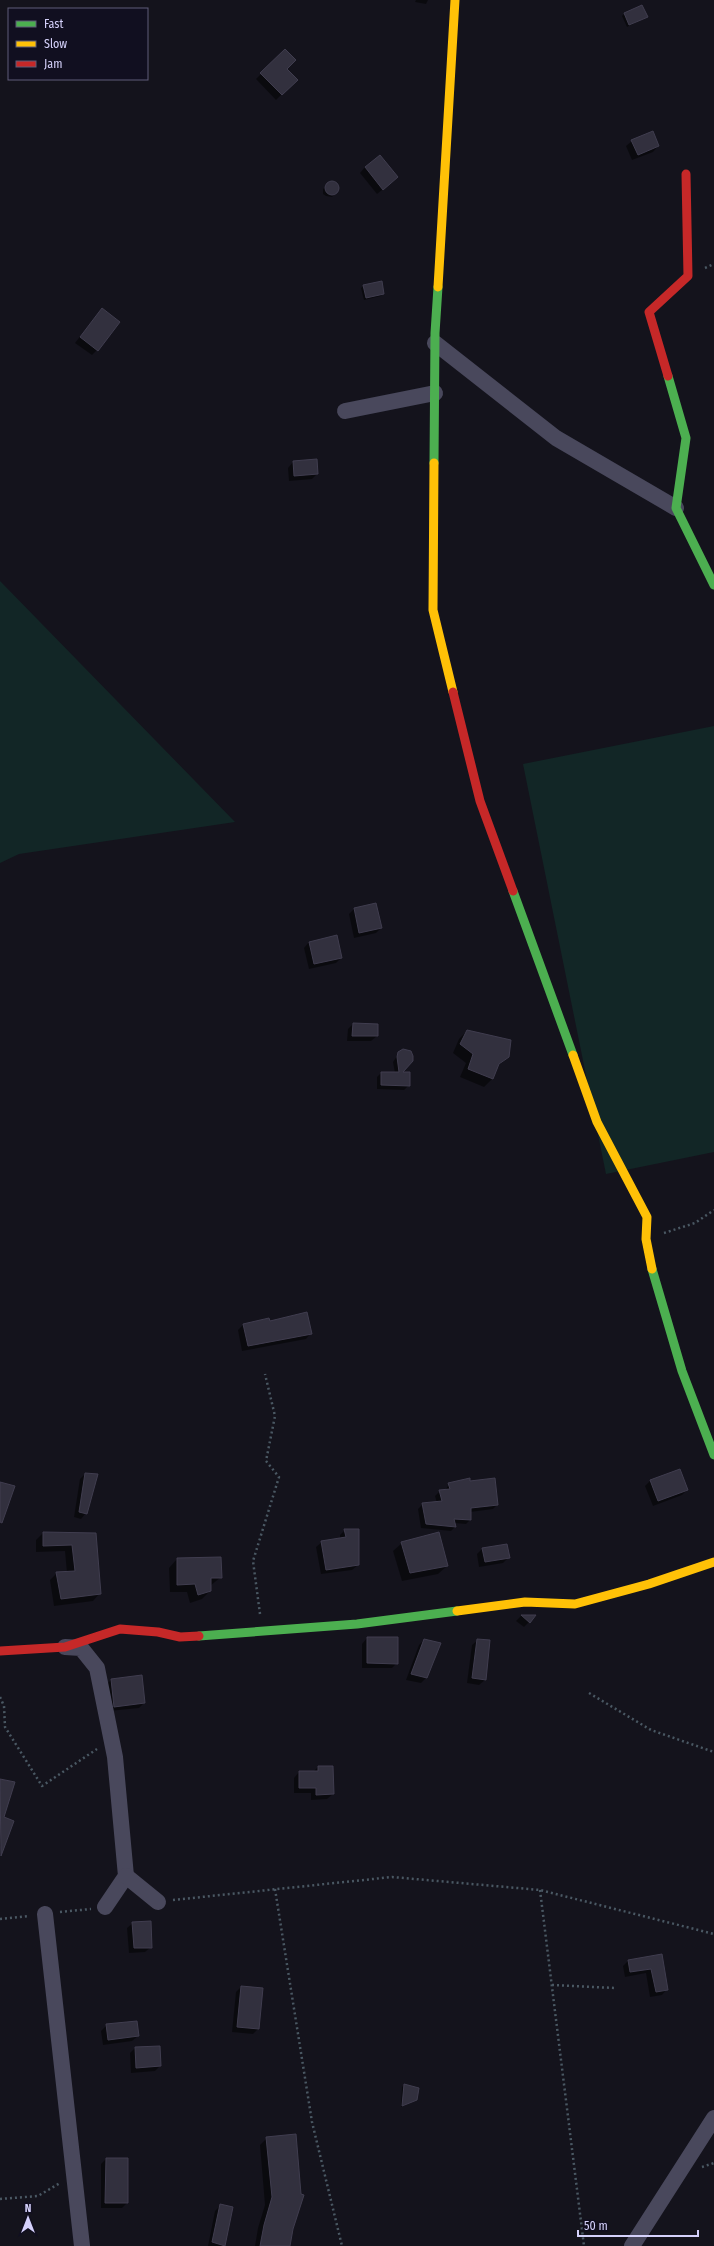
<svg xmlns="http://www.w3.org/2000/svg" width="714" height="2246" viewBox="0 0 714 2246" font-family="'Fira Sans Condensed',sans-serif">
<rect width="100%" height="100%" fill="#14131c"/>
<g fill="#122626">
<path d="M0,581L235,822L19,854L0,863Z"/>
<path d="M714,726V1152L606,1174L523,764Z"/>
</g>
<g fill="#0007">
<path d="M416,0H428L426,4L415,2Z"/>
<path d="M624,14L646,17L627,27L622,16Z"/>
<path d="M285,50V69L296,80L276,100L256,79Z"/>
<path d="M632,141L658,146L653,152L632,160L626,146Z"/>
<path d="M365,167L392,182L377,194L360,173Z"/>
<path d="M332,182L338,183V191L332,197L326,196L323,194V189Z"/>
<path d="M364,286L383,293L381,296L364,300L361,288Z"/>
<path d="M97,315V350L92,355L75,343Z"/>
<path d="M293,462L317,474L312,479L289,481L288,468Z"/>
<path d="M354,909L381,928L376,933L354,938L349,914Z"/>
<path d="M309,942L341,958L336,963L309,969L304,948Z"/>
<path d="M353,1024L377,1025V1036L371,1041H347L348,1029Z"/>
<path d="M467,1031L508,1057L497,1067L493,1078L484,1087L460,1077L466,1063L453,1053L459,1039Z"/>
<path d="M399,1053L401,1073L409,1085L404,1090L377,1089V1077L381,1073H395L393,1062Z"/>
<path d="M269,1322L311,1333L306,1339L242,1351L238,1330L243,1325Z"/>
<path d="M85,1474L86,1513L81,1519L74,1517L80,1479Z"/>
<path d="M651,1480L687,1490L682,1495L653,1506L645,1486Z"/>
<path d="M470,1482L497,1505L493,1509L470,1512V1520L466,1524L454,1523L455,1527L451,1531L421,1528L418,1509L423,1504L437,1503L435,1496L440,1491H445L449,1484Z"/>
<path d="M345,1530L358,1565L352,1570L321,1574L316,1547L322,1542L340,1539V1535Z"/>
<path d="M43,1533L95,1534L100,1593L93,1601L54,1606L50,1580L57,1573H67L65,1551L36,1552V1540Z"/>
<path d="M402,1543L447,1566L438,1574L402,1581L393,1551Z"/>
<path d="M482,1549L509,1557L503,1563L479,1567L477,1554Z"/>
<path d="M177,1559L221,1577L210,1586V1591L202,1599L190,1603L187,1592H170L169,1568Z"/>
<path d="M521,1616H526L529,1622L524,1627L516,1621Z"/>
<path d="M367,1638L397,1663L392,1668H362V1644Z"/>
<path d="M424,1640L439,1643L426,1678L421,1683L406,1680L419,1645Z"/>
<path d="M478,1640L485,1680L479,1685L467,1683L472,1645Z"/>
<path d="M141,1677L144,1703L139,1708L109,1711L106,1685L111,1680Z"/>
<path d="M318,1767L333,1794L327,1799L311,1800V1793H294V1778L299,1772H313Z"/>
<path d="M2,1817L5,1842L0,1847V1820Z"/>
<path d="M133,1923L151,1947L145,1952L129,1953L127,1928Z"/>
<path d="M661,1955L667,1989L662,1995L650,1997L646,1973L625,1977L623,1966L628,1961Z"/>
<path d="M241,1987L262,1989L258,2029L253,2034L232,2032L236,1992Z"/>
<path d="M107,2025L138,2036L132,2041L103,2045L101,2031Z"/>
<path d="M135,2048L160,2066L155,2071L131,2073L130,2053Z"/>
<path d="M404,2085L416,2099L401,2107L402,2087Z"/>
<path d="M267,2138L292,2228L289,2246H255L258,2228L265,2205L260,2145Z"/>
<path d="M106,2159L127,2203L122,2208H101V2164Z"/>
<path d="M221,2205L232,2208L223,2246H208L215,2211Z"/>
</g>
<g fill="#32303e" stroke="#403d4f">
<path d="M642,5L648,17L629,25L624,13Z"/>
<path d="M285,49L296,60L287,69L298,80L282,95L260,73Z"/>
<path d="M653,131L659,146L638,155L631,140Z"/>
<path d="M380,155L398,177L383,190L365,167Z"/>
<circle cx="332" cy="188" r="7"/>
<path d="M382,281L384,294L366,298L363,285Z"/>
<path d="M102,308L120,322L98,351L80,337Z"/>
<path d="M317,459L318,474L294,476L293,461Z"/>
<path d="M376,903L382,928L359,933L354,908Z"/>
<path d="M337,935L342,958L314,964L309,942Z"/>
<path d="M353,1023L378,1024V1036H352Z"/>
<path d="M467,1030L511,1040L509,1057L499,1064L493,1079L468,1069L473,1054L460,1044Z"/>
<path d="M403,1049L411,1051L413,1056V1061L403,1072H410V1086L381,1085V1072H399L397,1057L398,1052Z"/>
<path d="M307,1312L312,1334L248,1346L243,1324L269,1318L270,1321Z"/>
<path d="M680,1469L688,1490L658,1501L650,1480Z"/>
<path d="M85,1473L98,1474L87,1514L79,1512Z"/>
<path d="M470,1478V1481L495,1478L498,1505L471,1508V1520L454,1519L456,1527L426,1524L422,1503L442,1501L439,1490L450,1489L448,1483Z"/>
<path d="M0,1482L15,1486L2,1523L0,1522Z"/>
<path d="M344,1529H359V1565L326,1570L321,1541L346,1537Z"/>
<path d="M43,1532L96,1533L101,1594L61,1599L56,1572L75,1571L72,1545L43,1546Z"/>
<path d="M439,1532L448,1566L410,1573L401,1542Z"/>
<path d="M507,1544L510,1558L485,1562L482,1548Z"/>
<path d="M221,1557L222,1578H211V1591L198,1595L195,1584L177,1585V1558Z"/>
<path d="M521,1615H536L530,1623Z"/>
<path d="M367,1637H398V1664L367,1663Z"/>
<path d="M424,1639L441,1643L427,1678L411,1674Z"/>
<path d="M477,1639L490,1640L486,1680L472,1678Z"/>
<path d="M142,1675L145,1703L114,1707L111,1679Z"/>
<path d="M318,1766H333L334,1794L316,1795V1788H299V1771H318Z"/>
<path d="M0,1779L15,1782L4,1817L14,1821L1,1856Z"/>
<path d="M151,1921L152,1948H134L132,1922Z"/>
<path d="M662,1954L668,1990L656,1992L651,1969L630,1972L628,1960Z"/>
<path d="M241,1986L263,1988L259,2029L237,2027Z"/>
<path d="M137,2021L139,2036L108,2040L106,2024Z"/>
<path d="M160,2046L161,2066L136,2068L135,2047Z"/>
<path d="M404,2084L419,2088L417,2100L402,2106Z"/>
<path d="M296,2134L301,2194L304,2195L293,2229L290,2246H260L264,2225L272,2197L266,2137Z"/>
<path d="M106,2158H128V2203H105Z"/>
<path d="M220,2204L233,2207L225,2246L212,2242Z"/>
</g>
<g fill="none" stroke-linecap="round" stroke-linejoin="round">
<g stroke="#4a5863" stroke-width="2.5" stroke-dasharray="2 3" stroke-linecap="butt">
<path d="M705,268L714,264"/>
<path d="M664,1233L695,1223L714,1210"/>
<path d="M260,1614L253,1561L279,1477L266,1461L275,1416L265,1374"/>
<path d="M589,1693L651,1730L714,1752"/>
<path d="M0,1697L4,1706L5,1727L42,1786L97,1749"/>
<path d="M275,1889L312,2122L342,2246"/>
<path d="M540,1890L584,2246"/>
<path d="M173,1900L392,1877L540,1890L714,1934"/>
<path d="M60,1912L91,1909"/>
<path d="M0,1919L29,1916"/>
<path d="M552,1985L615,1988"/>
<path d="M702,2167L714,2163"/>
<path d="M0,2199L38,2196L60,2183"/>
</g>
<g stroke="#49485c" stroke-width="16">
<path d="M435,343L556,438L676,508"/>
<path d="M345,411L435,393"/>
<path d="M65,1647L81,1648L97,1668L115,1757L126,1876L105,1907"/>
<path d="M126,1876L158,1902"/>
<path d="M45,1914L82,2246"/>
<path d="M632,2246L714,2118"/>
</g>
<g stroke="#4caf50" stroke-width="9">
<path d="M668,376L686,438L676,508L714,585"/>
<path d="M434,463L435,333L438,287"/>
<path d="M513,891L573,1055"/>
<path d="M652,1269L682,1371L714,1455"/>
<path d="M199,1636L357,1624L457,1611"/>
</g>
<g stroke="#ffc107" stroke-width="9">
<path d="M438,287L455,0"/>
<path d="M434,463L433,610L453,692"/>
<path d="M573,1055L597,1122L647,1217L646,1239L652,1269"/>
<path d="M457,1611L525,1602L575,1604L649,1584L714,1562"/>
</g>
<g stroke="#c62828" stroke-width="9">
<path d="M668,376L649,312L688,276L686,174"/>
<path d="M453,692L480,801L513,891"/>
<path d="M0,1651L65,1647L120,1629L158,1632L180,1637L199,1636"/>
</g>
</g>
<rect x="8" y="8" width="140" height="72" fill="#110f20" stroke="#5f5d78"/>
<rect x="16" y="21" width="20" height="6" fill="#4caf50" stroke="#5f5d78"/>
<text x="44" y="28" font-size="12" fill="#d5d1fb">Fast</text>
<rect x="16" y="41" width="20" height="6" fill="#ffc107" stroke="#5f5d78"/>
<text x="44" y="48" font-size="12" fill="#d5d1fb">Slow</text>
<rect x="16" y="61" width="20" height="6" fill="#c62828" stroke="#5f5d78"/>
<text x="44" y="68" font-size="12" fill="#d5d1fb">Jam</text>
<g transform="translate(28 2218)" stroke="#110f20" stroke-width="3" paint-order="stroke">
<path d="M0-3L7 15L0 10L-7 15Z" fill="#d5d1fb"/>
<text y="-6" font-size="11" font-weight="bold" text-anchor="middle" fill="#d5d1fb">N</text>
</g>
<path d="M578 2230v6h120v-6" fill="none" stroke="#d5d1fb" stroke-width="2"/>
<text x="584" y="2230" font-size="12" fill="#d5d1fb" stroke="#110f20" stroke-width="3" paint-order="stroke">50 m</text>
</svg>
